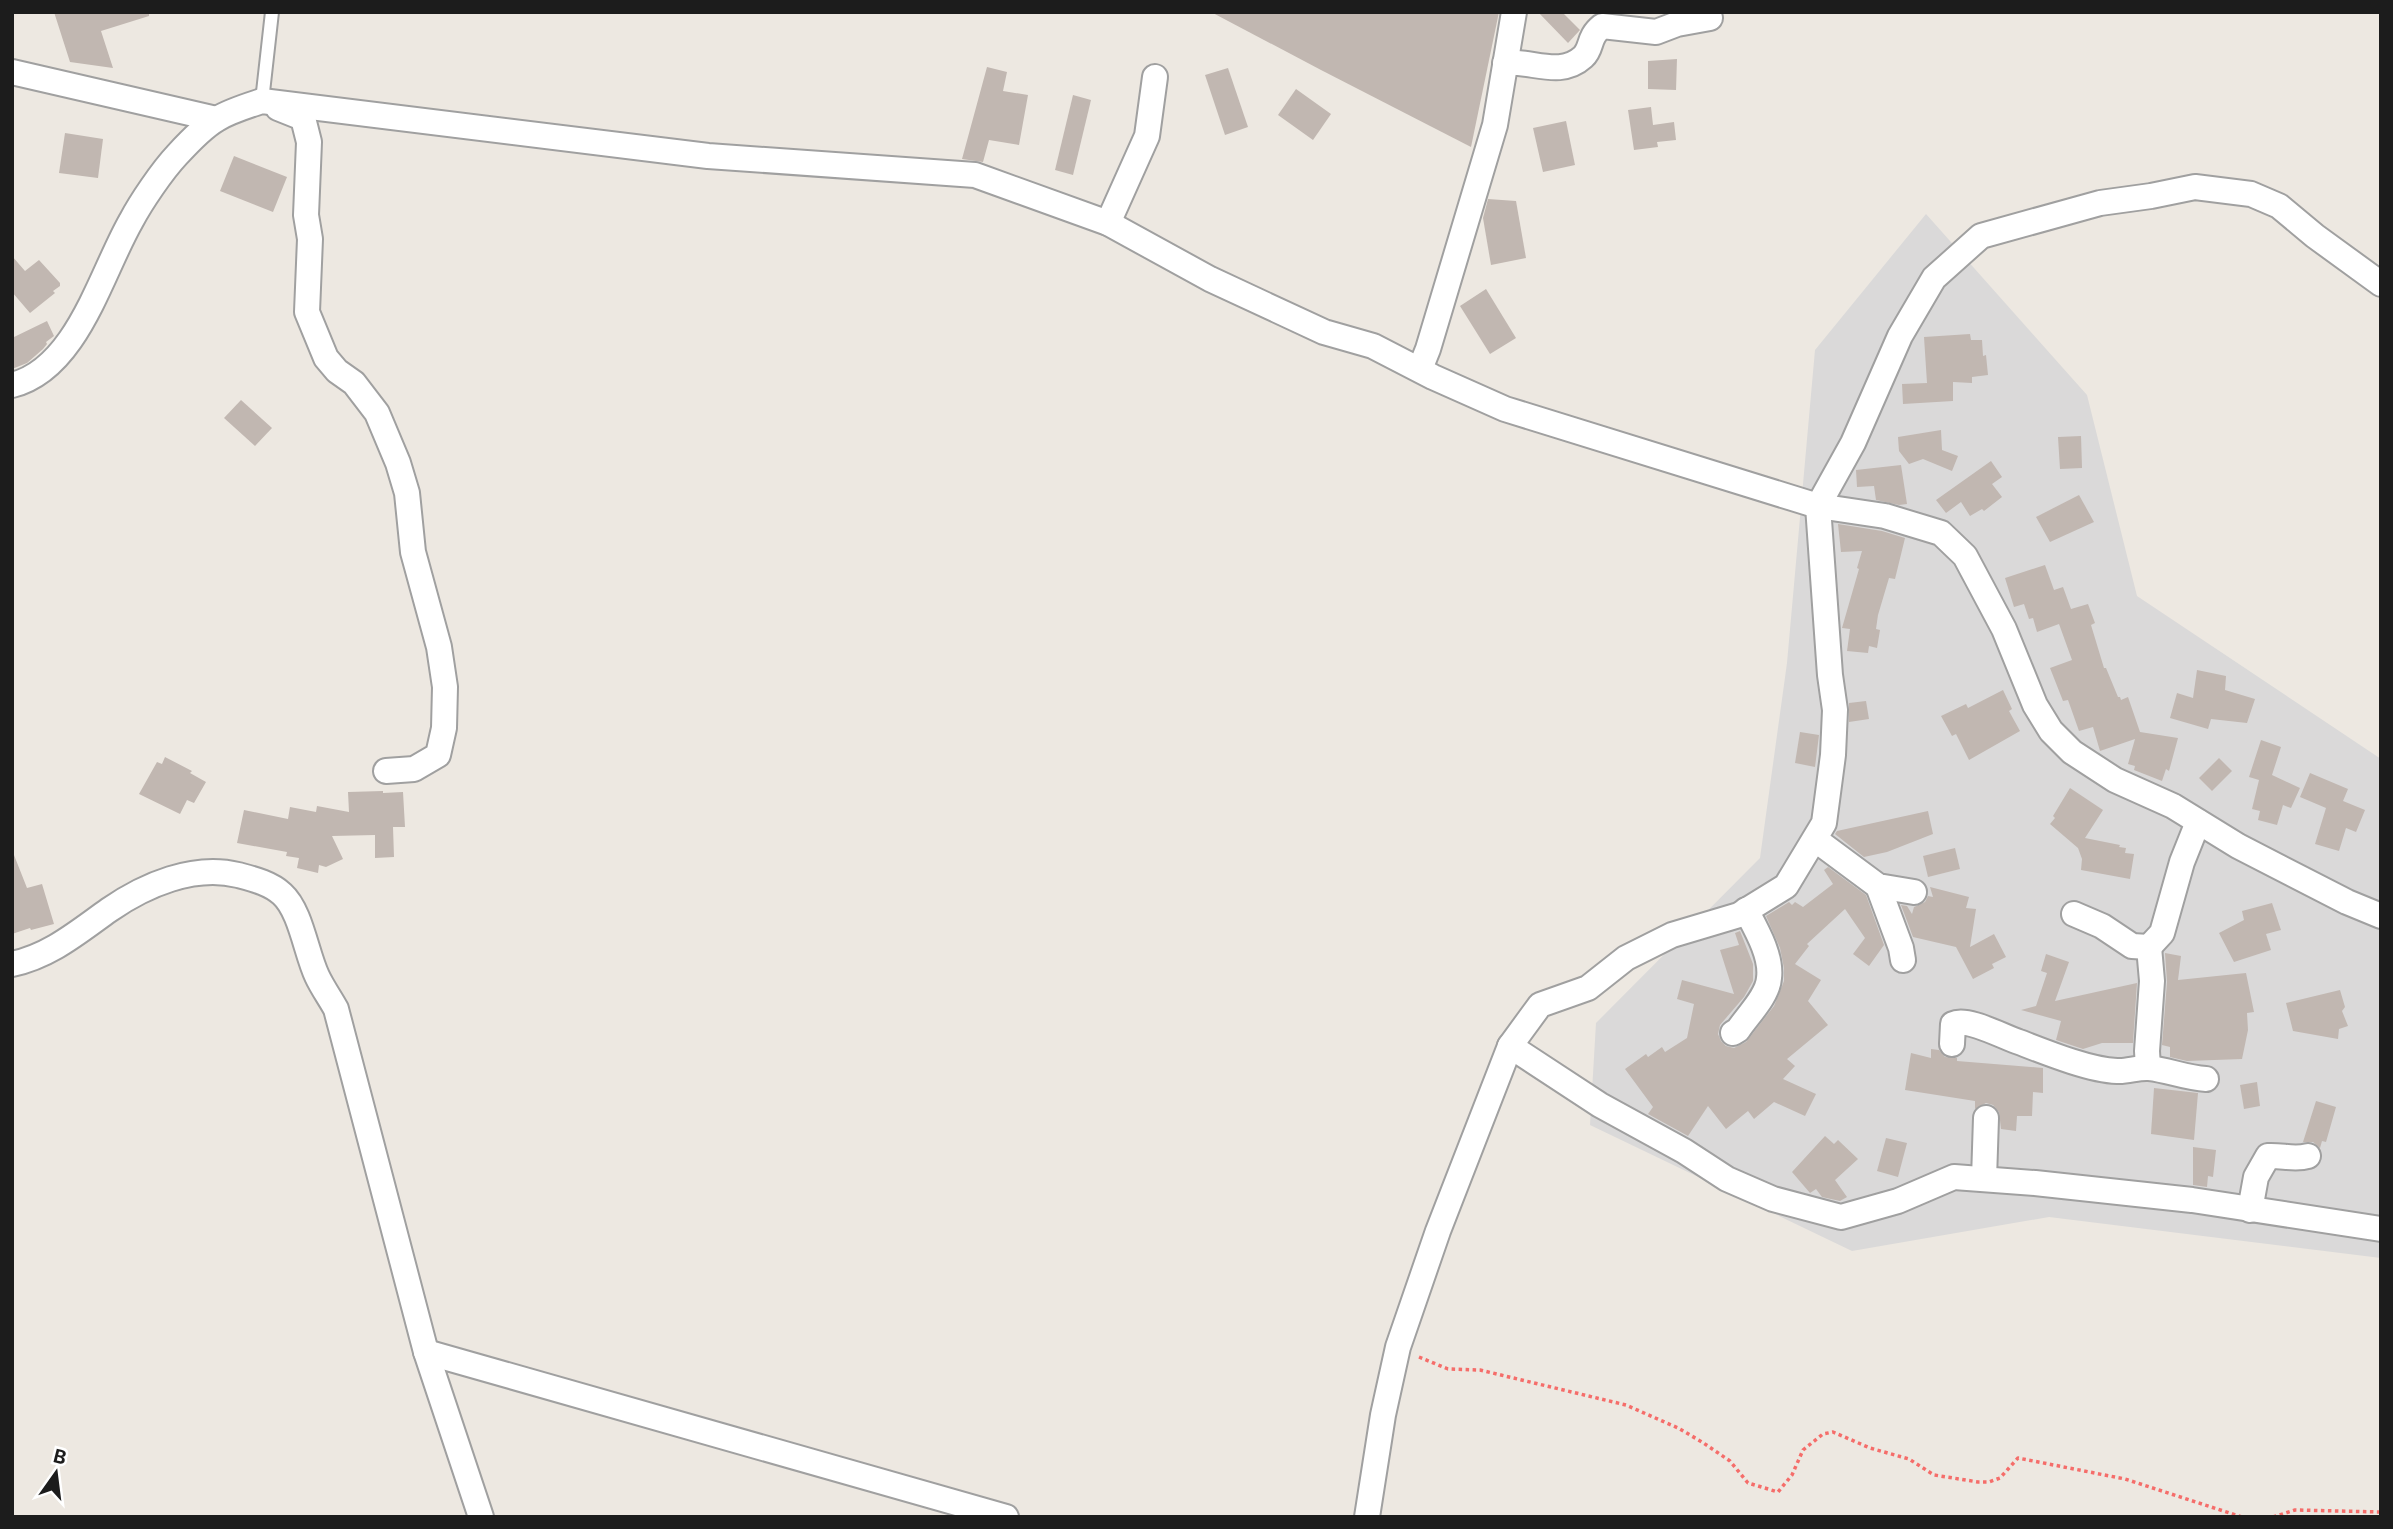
<svg xmlns="http://www.w3.org/2000/svg" width="2393" height="1529" viewBox="0 0 2393 1529" font-family="Inter,sans-serif">
<rect width="100%" height="100%" fill="#ede8e1"/>
<path fill="#dad9d9" d="M1926,214L2087,395L2137,596L2381,759V1258L2049,1217L1852,1251L1590,1125L1596,1023L1760,858L1787,663L1815,350Z"/>
<g fill="#c1b7b1">
<path d="M54,12H149V16L101,31L113,68L70,62Z"/>
<path d="M1211,12H1499L1471,147L1321,70Z"/>
<path d="M1538,12H1562L1580,30L1568,43Z"/>
<path d="M1677,59L1676,90L1648,89V61Z"/>
<path d="M987,67L1007,72L1003,91L1028,95L1019,145L989,140L983,162L962,159Z"/>
<path d="M1228,68L1248,127L1225,135L1205,75Z"/>
<path d="M1296,89L1331,114L1313,140L1278,115Z"/>
<path d="M1073,95L1091,100L1073,175L1055,170Z"/>
<path d="M1651,107L1653,125L1674,122L1676,140L1657,142L1658,147L1634,150L1628,110Z"/>
<path d="M1566,121L1575,165L1543,172L1533,128Z"/>
<path d="M65,133L103,139L98,178L59,173Z"/>
<path d="M234,156L287,177L273,212L220,191Z"/>
<path d="M1488,199L1516,201L1526,258L1491,265L1483,218Z"/>
<path d="M12,256L25,271L39,260L60,283V286L53,291L55,293L30,313L12,292Z"/>
<path d="M1486,289L1516,338L1490,354L1460,306Z"/>
<path d="M47,321L54,336L46,342L47,344L43,349L27,363L12,369V338Z"/>
<path d="M1970,334L1971,340H1982L1983,356L1986,355L1988,375L1972,377V383L1953,382V401L1903,404L1902,384L1927,383L1924,337Z"/>
<path d="M241,400L272,428L255,446L224,418Z"/>
<path d="M1941,430L1942,450L1958,456L1952,471L1923,459L1909,464L1899,451L1898,437Z"/>
<path d="M2081,436L2082,468L2060,469L2058,437Z"/>
<path d="M1991,461L2002,477L1992,484L2002,497L1984,511L1982,509L1970,516L1961,502L1946,513L1936,500Z"/>
<path d="M1901,465L1907,504L1899,505L1876,500L1874,486L1857,487L1856,470Z"/>
<path d="M2079,495L2094,522L2050,542L2036,517Z"/>
<path d="M1838,524L1882,531L1905,538L1895,579L1889,578L1878,615L1876,629L1880,630L1877,648L1869,646L1868,653L1847,651L1850,629L1842,628L1859,569L1857,568L1862,551L1841,552Z"/>
<path d="M2045,565L2054,590L2063,587L2071,609L2088,604L2095,623L2091,625L2104,668H2106L2118,697H2120L2121,700L2128,697L2140,732L2178,738L2169,771L2166,769L2162,781L2134,770L2135,766L2128,764L2135,739L2100,751L2093,727L2079,731L2068,700L2063,701L2050,668L2072,660L2059,624L2037,632L2033,618L2029,619L2024,604L2014,607L2005,578Z"/>
<path d="M2197,670L2226,676L2225,690L2255,699L2247,723L2211,719L2208,729L2170,718L2177,693L2193,698Z"/>
<path d="M2003,690L2012,709L2009,711L2020,731L1969,760L1956,734L1952,736L1941,716L1966,704L1968,708Z"/>
<path d="M1866,701L1869,719L1849,722V703Z"/>
<path d="M1800,732L1819,735L1815,767L1795,763Z"/>
<path d="M2261,740L2281,747L2272,775L2300,788L2291,808L2283,805L2277,825L2258,820L2260,811L2252,809L2259,780L2249,777Z"/>
<path d="M165,757L192,771L190,773L206,782L194,803L187,800L180,814L139,794L157,762L162,764Z"/>
<path d="M2219,758L2232,771L2212,791L2199,778Z"/>
<path d="M2310,773L2348,789L2343,801L2365,810L2356,832L2346,828L2339,851L2315,844L2326,808L2300,797Z"/>
<path d="M2070,788L2103,810L2085,838L2120,845L2119,847L2126,848L2125,853L2134,854L2130,879L2081,870L2082,859L2078,848L2050,824L2055,818L2053,816Z"/>
<path d="M383,791V793L403,792L405,827H393L394,857L375,858V835L332,836L343,859L326,867L319,865L318,873L297,868L299,858L286,856L287,852L237,843L244,810L288,819L290,807L316,812L317,806L349,812L348,792Z"/>
<path d="M1928,811L1933,834L1887,852L1864,857L1835,834L1837,831Z"/>
<path d="M1955,848L1960,869L1928,877L1923,856Z"/>
<path d="M12,855H14L27,888L42,884L54,924L31,930L30,928L12,934Z"/>
<path d="M1828,867L1866,895L1884,945L1869,966L1853,954L1865,938L1845,909L1807,944L1809,946L1795,964L1821,980L1808,1001L1828,1025L1787,1059L1795,1066L1783,1079L1816,1094L1805,1116L1774,1102L1754,1119L1748,1111L1726,1129L1708,1106L1688,1136L1648,1114L1653,1107L1625,1069L1646,1054L1648,1057L1662,1047L1665,1052L1687,1038L1694,1004L1677,999L1682,980L1734,994L1720,950L1739,945L1735,933L1740,931L1753,964V981L1744,997L1720,1025L1718,1034L1721,1041L1726,1046L1734,1048L1746,1042L1774,1006L1784,981V968L1780,948L1766,916L1789,902L1792,905L1795,902L1803,907L1833,884L1824,870Z"/>
<path d="M1930,887L1969,897L1966,908L1976,909L1970,947L1994,934L2006,957L1992,964L1994,968L1973,979L1956,947L1913,937L1901,905L1907,906L1912,914L1914,907L1925,902L1928,896L1933,897Z"/>
<path d="M2272,903L2281,930L2266,934L2271,950L2234,962L2219,933L2244,920L2242,911Z"/>
<path d="M2165,953L2181,956L2178,980L2246,973L2254,1012L2247,1013L2248,1030L2242,1059L2187,1061L2170,1057V1047L2162,1045L2167,982Z"/>
<path d="M2046,954L2069,962L2055,1001L2137,983L2133,1043H2102L2083,1049L2056,1040L2061,1021L2021,1010L2036,1006L2047,973L2041,971Z"/>
<path d="M2340,990L2345,1007L2342,1011L2348,1026L2339,1029L2338,1039L2293,1031L2286,1003Z"/>
<path d="M1931,1049L1939,1050L1945,1057L1957,1058V1061L2043,1068V1093L2033,1092L2032,1116H2017L2016,1131L2001,1129L1999,1112L1993,1105L1986,1103L1975,1109V1101L1905,1090L1911,1053L1931,1058Z"/>
<path d="M2257,1082L2260,1106L2244,1109L2240,1085Z"/>
<path d="M2154,1088L2198,1093L2194,1140L2151,1134Z"/>
<path d="M2316,1101L2336,1107L2326,1142L2322,1141L2320,1148L2313,1142H2303Z"/>
<path d="M1825,1136L1834,1144L1838,1140L1858,1159L1835,1180L1847,1197L1840,1201L1822,1197L1816,1189L1810,1193L1792,1172Z"/>
<path d="M1886,1138L1907,1143L1898,1177L1877,1171Z"/>
<path d="M2193,1147L2216,1150L2213,1177L2208,1176L2207,1187L2193,1185Z"/>
</g>
<g fill="none" stroke-linecap="round" stroke-linejoin="round">
<defs>
<path id="service" d="M262,101L272,12"/>
<g id="minor">
<path d="M1505,63C1532,60 1560,78 1583,57C1593,48 1587,38 1602,26L1656,32L1677,24L1710,18"/>
<path d="M12,72L216,119"/>
<path d="M278,108L303,118L309,142L306,215L310,239L307,312L326,358L337,371L354,383L377,413L398,463L407,493L413,552L439,647L445,687L444,728L438,755L414,769L386,771"/>
<path d="M1108,223L1147,136L1155,77"/>
<path d="M1420,369L1428,349L1495,125L1514,12"/>
<path d="M12,385C77,369 101,273 131,221C141,202 162,171 177,155C188,143 203,127 217,119C230,111 247,106 262,101L708,156L975,175L1108,223L1210,279L1324,332L1373,346L1433,377L1505,409L1818,506L1885,516L1941,533L1965,556L2004,629L2035,705L2051,731L2072,752L2115,780L2173,806L2238,846L2347,902L2381,916"/>
<path d="M1816,840L1878,886L1914,892"/>
<path d="M1878,886L1901,948L1903,960"/>
<path d="M2074,914L2102,926L2132,946L2149,947L2162,933L2182,862L2198,822"/>
<path d="M12,964C50,956 78,932 109,910C145,885 194,864 238,875C253,879 270,883 282,894C301,911 306,953 317,976C322,987 330,998 336,1009L426,1352L481,1517"/>
<path d="M1733,1033L1738,1030C1747,1016 1768,996 1769,978C1772,956 1756,929 1746,910"/>
<path d="M1952,1044L1953,1024C1968,1017 2003,1037 2019,1042C2045,1052 2089,1070 2117,1071C2127,1072 2138,1067 2149,1068C2168,1070 2186,1078 2206,1079"/>
<path d="M1510,1046L1600,1105L1684,1151L1727,1179L1773,1199L1841,1217L1898,1201L1954,1177L2035,1183L2192,1200L2381,1229"/>
<path d="M2148,1068L2147,1051L2152,981L2149,947"/>
<path d="M1984,1179L1986,1118"/>
<path d="M2250,1210L2256,1177L2268,1156C2282,1155 2294,1160 2308,1156"/>
<path d="M426,1352L1006,1517"/>
<path d="M1367,1517L1383,1415L1398,1347L1438,1231L1510,1046L1540,1005L1588,988L1626,958L1672,935L1739,915L1786,886L1824,823L1833,755L1835,710L1830,675L1818,506L1853,443L1900,336L1934,278L1981,236L2100,203L2151,196L2195,187L2251,194L2279,206L2315,236L2381,284"/>
</g>
</defs>
<use href="#service" stroke="#a0a0a0" stroke-width="16"/>
<use href="#minor" stroke="#a0a0a0" stroke-width="28"/>
<g stroke="#f56d6a" stroke-width="3.5" stroke-dasharray="3.5 3.5" stroke-linecap="butt">
<path d="M1419,1357L1448,1369L1480,1370L1626,1405L1678,1428L1702,1442L1730,1461L1748,1483L1778,1492L1792,1475L1803,1450L1823,1434L1833,1432L1870,1448L1909,1459L1934,1475L1978,1482H1989L2000,1478L2018,1458L2125,1479L2242,1517"/>
<path d="M2273,1517L2295,1510L2381,1512"/>
</g>
<use href="#service" stroke="#fff" stroke-width="12"/>
<use href="#minor" stroke="#fff" stroke-width="24"/>
</g>
<rect width="2393" height="1529" fill="none" stroke="#1c1c1c" stroke-width="28"/>
<g transform="translate(56 1473) rotate(14)" stroke="#ffffff" stroke-width="5" paint-order="stroke">
<path d="M0-5L12 26L0 18L-12 26Z" fill="#1c1c1c"/>
<text y="-10" font-size="19" font-weight="bold" text-anchor="middle" fill="#1c1c1c">B</text>
</g>
</svg>
